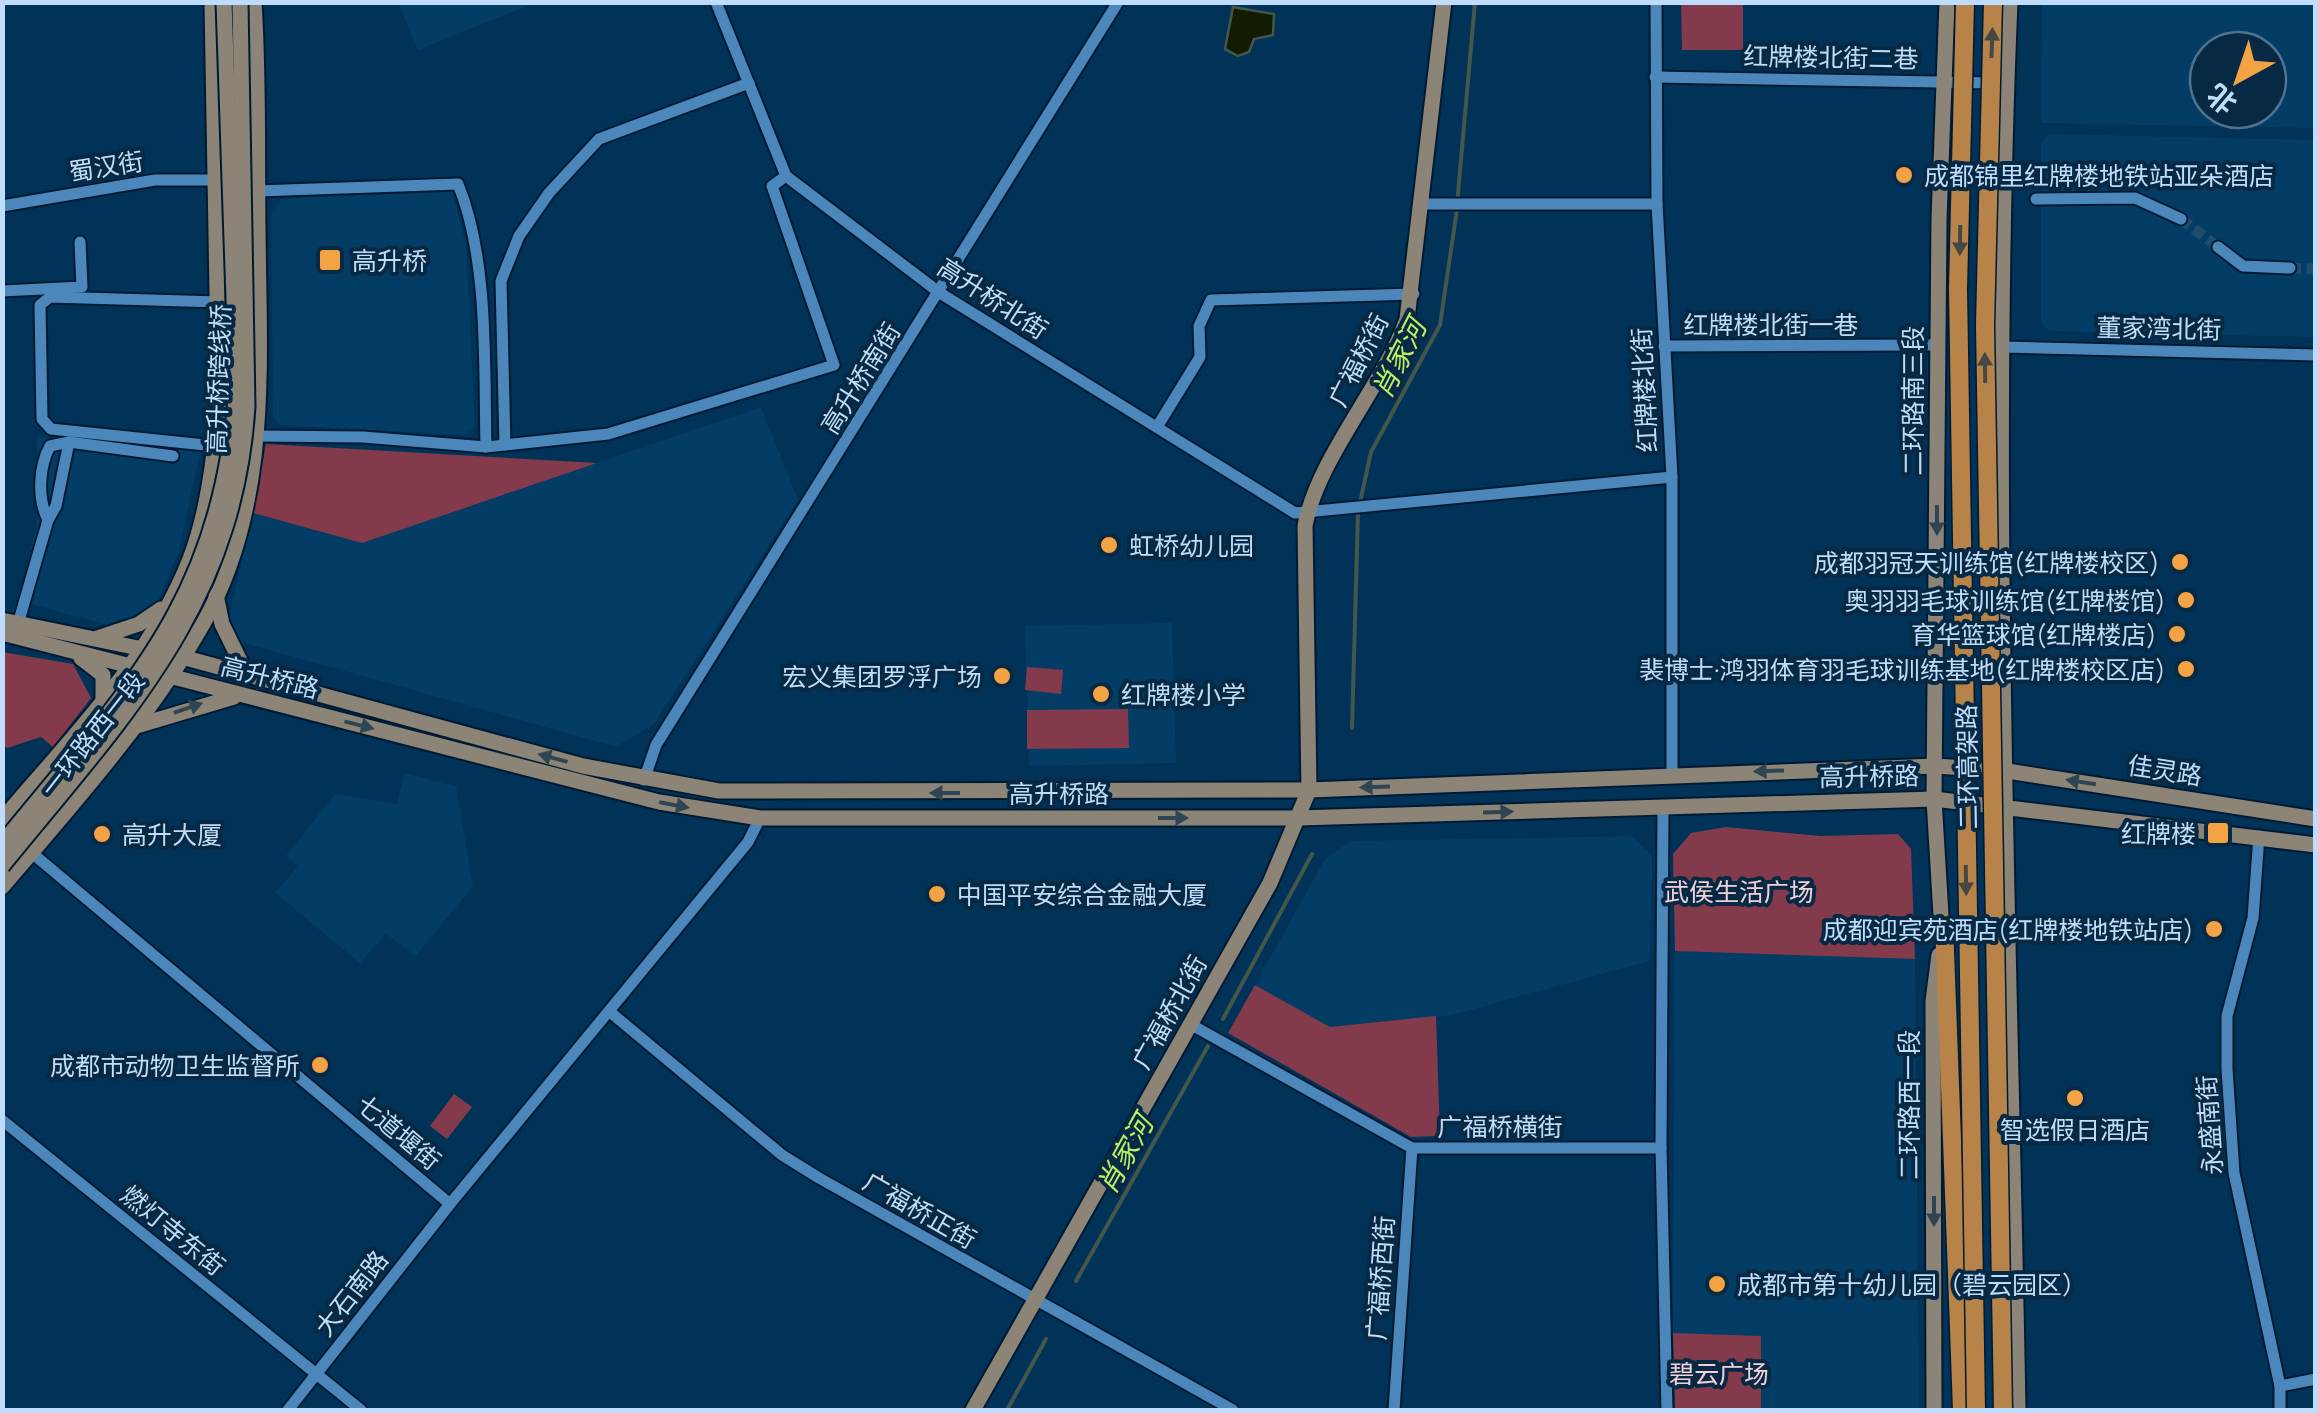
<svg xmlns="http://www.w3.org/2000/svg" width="2318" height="1413" viewBox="0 0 2318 1413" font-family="Manrope,'Noto Sans SC',sans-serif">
<rect width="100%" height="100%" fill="#003357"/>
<g fill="#033d66" fill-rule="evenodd">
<path d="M398,3H535L418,50Z"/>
<path d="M2042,3H2315V128L2041,123ZM2208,50H2268V110H2208Z"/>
<path d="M2049,134L2315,140V337L2050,331L2041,323V142Z"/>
<path d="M452,191L466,244L475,428L463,435L280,425L273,416L271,216L281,199Z"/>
<path d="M761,407L798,500L654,724L616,747L241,642L229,616L253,513L362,543Z"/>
<path d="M37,437L200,452L179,550L155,607L119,628L20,601L39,511Z"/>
<path d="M1172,623L1176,763L1029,766L1025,626Z"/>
<path d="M404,773L456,786L473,886L416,956L386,934L360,963L275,893L298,866L286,856L335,794L397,804Z"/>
<path d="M1632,836L1652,856L1650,961L1452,1015L1330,1027L1255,985L1325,859L1351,841Z"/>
<path d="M1675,951L1915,959L1919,1410H1761V1336L1673,1333Z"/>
</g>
<g fill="#833b4c">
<path d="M1681,3H1743V50H1682Z"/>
<path d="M266,444L597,463L362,543L253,513Z"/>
<path d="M2,652L73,664L91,698L53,747L41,737L7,748L3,745Z"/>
<path d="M1027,667L1063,670L1061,694L1025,690Z"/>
<path d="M1128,709L1129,748L1027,749V710Z"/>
<path d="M1726,827L1820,836L1898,834L1911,849L1915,959L1675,951L1673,854L1691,833Z"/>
<path d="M1255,985L1330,1027L1436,1016L1440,1136L1411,1137L1228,1033Z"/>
<path d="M454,1094L472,1107L447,1139L430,1126Z"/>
<path d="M1673,1333L1761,1336V1410H1675Z"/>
</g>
<path fill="#111c00" stroke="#45564b" stroke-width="2.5" d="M1233,7L1274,14L1273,35L1254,39L1249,52L1238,56L1225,49Z"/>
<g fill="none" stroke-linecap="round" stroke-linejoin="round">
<g stroke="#45564b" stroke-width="4">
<path d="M1352,728L1358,512L1371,452L1440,325L1456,216L1475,2"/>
<path d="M1223,1019L1312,854"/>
<path d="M1076,1281L1208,1046"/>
<path d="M1007,1410L1046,1339"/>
</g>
<g stroke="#1d4c6f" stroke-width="11" stroke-dasharray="11 5.5" stroke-linecap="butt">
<path d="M2181,219L2218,247"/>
<path d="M2290,268L2316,269"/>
</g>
<defs>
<g id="minor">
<path d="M716,2L786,176L940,293L1295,513L1672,477"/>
<path d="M1656,2L1657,204L1672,477V775"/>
<path d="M1655,77L1995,83"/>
<path d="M257,191L458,184C489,259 484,366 486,447"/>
<path d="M2036,199L2135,198L2181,219"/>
<path d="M1423,204H1657"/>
<path d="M2,206L155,180H217"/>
<path d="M2218,247L2243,266L2290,268"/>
<path d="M2,291L82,287L80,242"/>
<path d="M1664,346L1937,345"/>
<path d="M2002,347L2316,355"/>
<path d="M1157,427L1200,357L1199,326L1211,300L1414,294"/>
<path d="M259,436L363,437L486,447L608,434L834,365L772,186L786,176"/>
<path d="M505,445L501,281L519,236L549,193L599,139L749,83"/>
<path d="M215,446L51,429L42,419L40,305L50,297L218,302"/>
<path d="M48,520L56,506L69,442"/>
<path d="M18,624L48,520C37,498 39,466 50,446L69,442L173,456"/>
<path d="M644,780L656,745L1118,2"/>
<path d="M1663,806L1661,1148L1667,1410"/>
<path d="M2259,836L2253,918L2227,1016V1069L2234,1173L2280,1386V1410"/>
<path d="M32,853L450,1204L748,842L760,818"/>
<path d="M610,1012L782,1155L819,1178L1233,1410"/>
<path d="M1190,1024L1412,1148H1661"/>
<path d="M2,1120L361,1410"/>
<path d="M2280,1386L2316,1379"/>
<path d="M288,1410L450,1204"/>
<path d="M1394,1410L1412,1148"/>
</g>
<g id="major">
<path d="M2010,2C1990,471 2010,942 2018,1410"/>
<path d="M216,595L222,624L247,675"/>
<path d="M2,620L182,657L583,766L719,791L1309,790L1936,766L2007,771L2316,819"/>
<path d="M2,633L659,802L760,818H1298L1934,799L2316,845"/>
<path d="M97,638L139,624L161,609"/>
<path d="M81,658L103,675V698"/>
<path d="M133,727L234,697"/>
<path d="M2,820C70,739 151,659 190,559C208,512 214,457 219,408L212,2"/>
<path d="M2,887C73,804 150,718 204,622C271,502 259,362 258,230C257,154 259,78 254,2"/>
<path d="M1942,932L1934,799L1939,219L1947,2"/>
<path d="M973,1410L1270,883L1309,790L1305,526C1317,459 1383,386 1407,319L1444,2"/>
<path d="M1934,1410L1933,1001L1939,955"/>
</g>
<path id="highway" d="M1944,923L1962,1410"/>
</defs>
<use href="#minor" stroke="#001a33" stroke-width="15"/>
<use href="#major" stroke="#001a33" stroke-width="19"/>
<use href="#highway" stroke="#001a33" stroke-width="21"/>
<use href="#minor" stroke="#4b87bb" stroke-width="11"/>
<use href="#major" stroke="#8c8577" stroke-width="15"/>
<use href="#highway" stroke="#b88349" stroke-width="18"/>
<defs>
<g id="major-bridge">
<path d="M2,844C131,685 220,605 237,388L224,2"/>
<path d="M2,866C122,718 234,607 247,407L240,2"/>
</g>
<g id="highway-bridge">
<path d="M1965,2L1958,289L1976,1410"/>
<path d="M1993,2L1985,325L2003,1410"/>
</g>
</defs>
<use href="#major-bridge" stroke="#001a33" stroke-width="19" stroke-linecap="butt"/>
<use href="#highway-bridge" stroke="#001a33" stroke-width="21" stroke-linecap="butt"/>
<use href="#major-bridge" stroke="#8c8577" stroke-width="15"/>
<use href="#highway-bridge" stroke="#b88349" stroke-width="18"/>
</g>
<defs><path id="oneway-solid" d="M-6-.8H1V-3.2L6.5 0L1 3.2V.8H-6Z" transform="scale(2.5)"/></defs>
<g fill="#464845">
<use href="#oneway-solid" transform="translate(1992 43) rotate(-88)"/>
<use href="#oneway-solid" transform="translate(1960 240) rotate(91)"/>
<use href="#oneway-solid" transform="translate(1985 368) rotate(-91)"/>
<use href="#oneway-solid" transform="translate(1966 880) rotate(89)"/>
</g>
<g fill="#304553">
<use href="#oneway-solid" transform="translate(1937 520) rotate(90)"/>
<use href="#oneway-solid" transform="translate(188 708) rotate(-19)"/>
<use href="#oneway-solid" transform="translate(359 725) rotate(14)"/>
<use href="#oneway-solid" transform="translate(553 758) rotate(-165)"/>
<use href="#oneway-solid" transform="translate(1769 771) rotate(178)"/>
<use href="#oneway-solid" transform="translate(2081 782) rotate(-171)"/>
<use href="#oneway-solid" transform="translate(1375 787) rotate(178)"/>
<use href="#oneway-solid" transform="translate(945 793) rotate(180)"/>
<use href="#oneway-solid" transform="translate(674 805) rotate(11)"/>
<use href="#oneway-solid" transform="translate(1498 812) rotate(-2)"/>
<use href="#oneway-solid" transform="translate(1173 818)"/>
<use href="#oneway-solid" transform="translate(1934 1211) rotate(90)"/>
</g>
<g fill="#f4a344" stroke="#082943" stroke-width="4">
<circle cx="1904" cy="175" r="10"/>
<rect x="318" y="248" width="24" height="24" rx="5"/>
<circle cx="1109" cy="545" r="10"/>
<circle cx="2180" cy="562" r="10"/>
<circle cx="2186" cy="600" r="10"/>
<circle cx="2177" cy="634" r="10"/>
<circle cx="2186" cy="669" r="10"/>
<circle cx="1002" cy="676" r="10"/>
<circle cx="1101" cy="694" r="10"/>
<rect x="2206" y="821" width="24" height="24" rx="5"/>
<circle cx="102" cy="834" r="10"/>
<circle cx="937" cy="894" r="10"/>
<circle cx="2214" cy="929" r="10"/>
<circle cx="320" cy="1065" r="10"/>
<circle cx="2075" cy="1098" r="10"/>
<circle cx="1717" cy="1284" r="10"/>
</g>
<g text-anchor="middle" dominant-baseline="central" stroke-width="8" stroke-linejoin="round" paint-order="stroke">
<g font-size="25" fill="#bfddfa" stroke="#082943">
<text transform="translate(1831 57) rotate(1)">红牌楼北街二巷</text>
<text transform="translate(106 166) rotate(-9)">蜀汉街</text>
<text transform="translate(993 298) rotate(33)">高升桥北街</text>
<text x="1771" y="324">红牌楼北街一巷</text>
<text transform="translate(2159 328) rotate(1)">董家湾北街</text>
<text transform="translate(1358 360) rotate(-63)">广福桥街</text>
<text transform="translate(860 378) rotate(-58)">高升桥南街</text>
<text transform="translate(218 379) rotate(-88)">高升桥跨线桥</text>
<text transform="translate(1644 390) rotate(-93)">红牌楼北街</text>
<text transform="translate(1912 401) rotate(-90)">二环路南三段</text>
<text transform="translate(270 677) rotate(14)">高升桥路</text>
<text transform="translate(92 734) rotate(-52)">一环路西一段</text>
<text transform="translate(1967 767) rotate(-91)">二环高架路</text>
<text transform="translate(2165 770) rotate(9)">佳灵路</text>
<text transform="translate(1869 776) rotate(-1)">高升桥路</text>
<text x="1059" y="793">高升桥路</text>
<text transform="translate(1169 1012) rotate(-61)">广福桥北街</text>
<text transform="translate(1908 1105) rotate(-90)">二环路西一段</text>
<text transform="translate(2209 1125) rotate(-94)">永盛南街</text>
<text x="1500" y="1126">广福桥横街</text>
<text transform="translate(399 1132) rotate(40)">七道堰街</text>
<text transform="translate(920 1210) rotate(30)">广福桥正街</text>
<text transform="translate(173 1230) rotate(39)">燃灯寺东街</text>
<text transform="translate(1380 1278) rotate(-86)">广福桥西街</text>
<text transform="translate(351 1293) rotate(-52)">大石南路</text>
</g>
<g font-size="25" fill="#bfddfa" stroke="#082943" text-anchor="end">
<text x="1924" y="175" text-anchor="start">成都锦里红牌楼地铁站亚朵酒店</text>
<text x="352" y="260" text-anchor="start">高升桥</text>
<text x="1129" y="545" text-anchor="start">虹桥幼儿园</text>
<text x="2160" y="562">成都羽冠天训练馆(红牌楼校区)</text>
<text x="2166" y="600">奥羽羽毛球训练馆(红牌楼馆)</text>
<text x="2157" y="634">育华篮球馆(红牌楼店)</text>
<text x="2166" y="669">裴博士·鸿羽体育羽毛球训练基地(红牌楼校区店)</text>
<text x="982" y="676">宏义集团罗浮广场</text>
<text x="1121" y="694" text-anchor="start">红牌楼小学</text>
<text x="2196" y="833">红牌楼</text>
<text x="122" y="834" text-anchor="start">高升大厦</text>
<text x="957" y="894" text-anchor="start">中国平安综合金融大厦</text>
<text x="2194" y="929">成都迎宾苑酒店(红牌楼地铁站店)</text>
<text x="300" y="1065">成都市动物卫生监督所</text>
<text x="2075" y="1129" text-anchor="middle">智选假日酒店</text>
<text x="1737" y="1284" text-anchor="start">成都市第十幼儿园（碧云园区）</text>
</g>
<g font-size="25" fill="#f1d1d6" stroke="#082943">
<text x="1739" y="891">武侯生活广场</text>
<text x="1719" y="1373">碧云广场</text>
</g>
<g font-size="28" font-style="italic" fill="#bcf064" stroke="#082943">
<text transform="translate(1398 358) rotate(-63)">肖家河</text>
<text transform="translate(1124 1154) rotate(-61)">肖家河</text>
</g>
</g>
<rect width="2318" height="1413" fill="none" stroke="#bfddfa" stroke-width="10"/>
<g transform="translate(2238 80) rotate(220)"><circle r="48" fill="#082943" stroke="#51718c" stroke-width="2.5"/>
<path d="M0-8L18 38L0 25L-18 38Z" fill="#f4a344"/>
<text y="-15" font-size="28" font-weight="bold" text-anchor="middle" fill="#bfddfa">北</text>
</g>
</svg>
